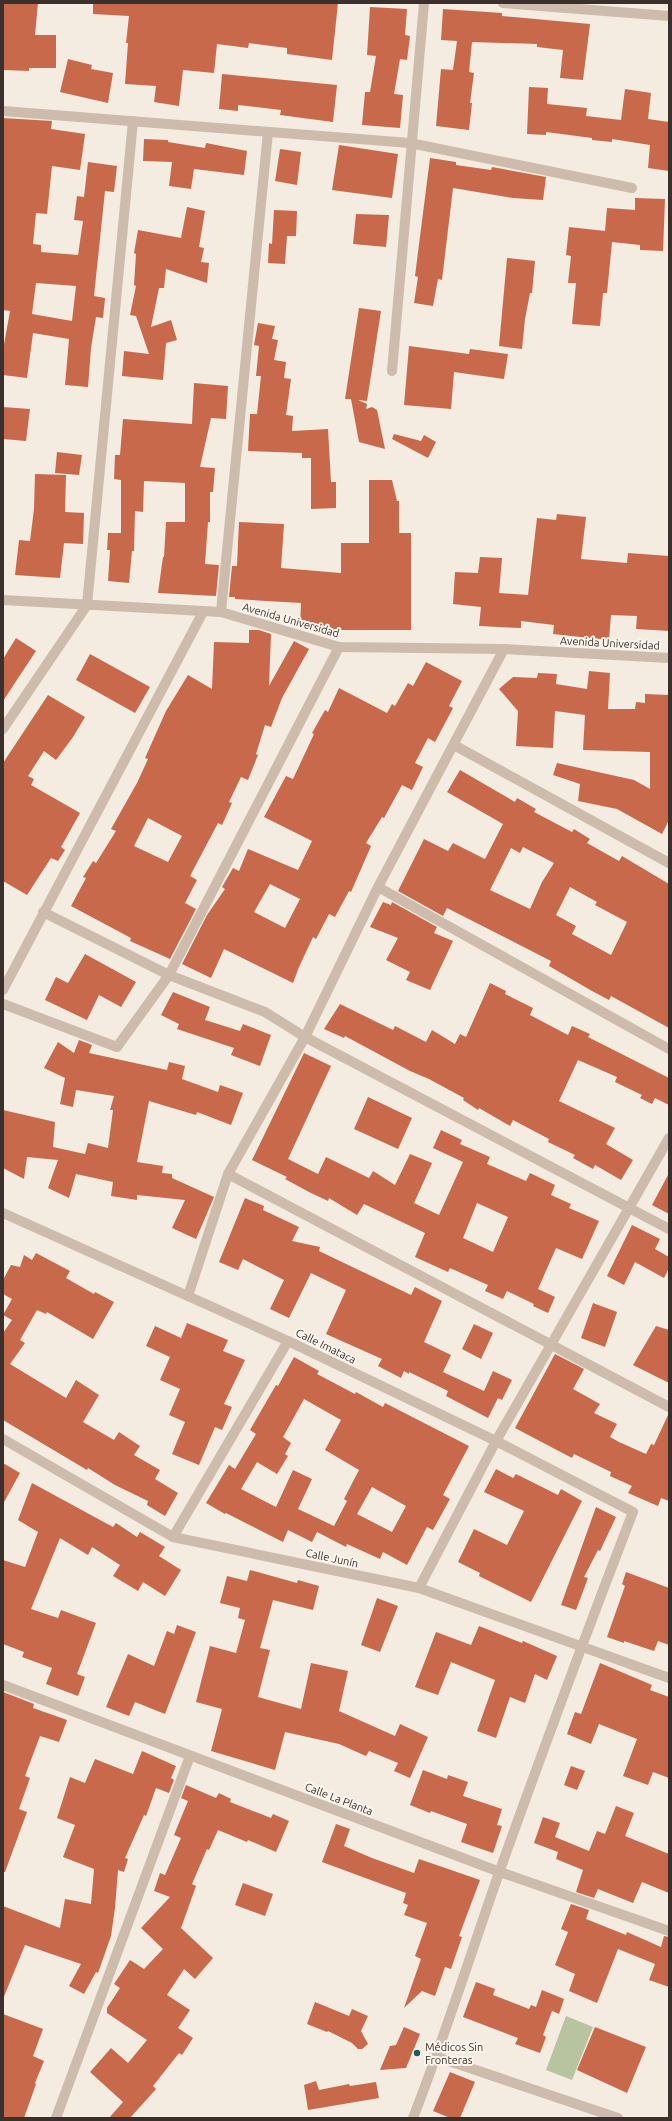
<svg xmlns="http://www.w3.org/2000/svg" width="672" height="2121" viewBox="0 0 672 2121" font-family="Ubuntu,sans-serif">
<rect width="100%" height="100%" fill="#f4ebe1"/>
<path fill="#b8c4a0" d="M566,2016L593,2027L572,2080L546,2070Z"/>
<g fill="#c8694b" fill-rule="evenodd">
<path d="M3,3H38L35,35H56V68H29V71L3,70Z"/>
<path d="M93,3H338L332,60L287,54V48L249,43L248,48L217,44L214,73L183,70L179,106L154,102L156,86L125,84L128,43H126L129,16L93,14Z"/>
<path d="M370,7L407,9L405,35L410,36L407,60L400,59L394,94L403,95L400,128L362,125L365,92H370L376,56L367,55Z"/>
<path d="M443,9L502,13V16L590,24L583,80L560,78L563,50L537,47V44L472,42L469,72L474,73L470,103H472L469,130L436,126L441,69L453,70L457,41L441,40Z"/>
<path d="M68,59L92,65L91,69L113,73L108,103L60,92Z"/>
<path d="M222,74L337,85L333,122L280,115L281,110L238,105V111L219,109Z"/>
<path d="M529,87L548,88L547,104L587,108L586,116L621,120L625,89L651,93L648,119L669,122V171L648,168L650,145L612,139V142L592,140V138L546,132V135L527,134Z"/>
<path d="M3,118L52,121L51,129L85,134L80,170L52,166L47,214L36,213L33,244L41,245V252L78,255L83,221L74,220L77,196L84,197L88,162L117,166L114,192L105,191L94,296L105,298L103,318L96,317L91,348L88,387L65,385L69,339L33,333L27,378L3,375V350L10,311L3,310ZM36,283L76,286L72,321L32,314Z"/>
<path d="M144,139L168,140V142L205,148L206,143L247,151L244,175L194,169L191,189L169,186L172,162L143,161Z"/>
<path d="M339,145L398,154L392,198L332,190Z"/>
<path d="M280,149L301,152L297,185L275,181Z"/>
<path d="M430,158L456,162V165L491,170L492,167L546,177L543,200L513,198L453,188L442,280L438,279L433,306L414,303L418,277L415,276Z"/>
<path d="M635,198L665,199L663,251L640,250V245L612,242L607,293H603L600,326L572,324L576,283H568L571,256L566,255L569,227L605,231L607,208L635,210Z"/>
<path d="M187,207L205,211L199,247L204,248L201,262L209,263L207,283L166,269L164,288H159L151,327L171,320L177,340L166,343L163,380L122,376L124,351L149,354L136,316L130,315L136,286L134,285L136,254L134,253L138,230L181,238Z"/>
<path d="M274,210L297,211L296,236H287L285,264L268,263L269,243L272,244Z"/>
<path d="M356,214L389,215L386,247L353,244Z"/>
<path d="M507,258L535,261L532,293H530L525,319L522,349L499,346Z"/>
<path d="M359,308L381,311L367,401L358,400L367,404L366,409L372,407L377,410L385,449L359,442L351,399H345Z"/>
<path d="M258,323L275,326L272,339L278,340L274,360L286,362L284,378L291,379L286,415L293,416L292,431L328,429L331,482H336V508L311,509V458H302V453L248,451L250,414H257L261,376H256L259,346L254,345Z"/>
<path d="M409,346L469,354L470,349L508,354L504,379L454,372L451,409L404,405Z"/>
<path d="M194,383L228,386L226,419L211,418L200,467L215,468L213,492H210V522H208L205,564L219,565L216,596L158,593L163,557H164L166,522H185V483L144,481L143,512L135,511L134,551H132L129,583L108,581L110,550H107L108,533H121V480L114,479L115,455H120L123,419L192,424Z"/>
<path d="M3,407L30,409L26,441L3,439Z"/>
<path d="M394,434L421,441L424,435L436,442L428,458L392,439Z"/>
<path d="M57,452L82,455L79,475L55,473Z"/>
<path d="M35,474L66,475L65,512L84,513L83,544L64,543L60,578L15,575L19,540L30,541L34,509Z"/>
<path d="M369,480H392L397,501H399V533H411V630H334L300,628L301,603L235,599V597H229L232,566H237L239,522L284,524L281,568L341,573V543H369Z"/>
<path d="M557,514L586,517L581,559L627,563L628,553L669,556V631L636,629L637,616L611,615L609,640L553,634L554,625L521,621V628L479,626L481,607L453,604L455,572L478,573L480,557L502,558L499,593L528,595L537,518L556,520Z"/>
<path d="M249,630H259L271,634L269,686L294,641L309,649L282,698L271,727L265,725L256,754L258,755L248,780L241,777L229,802L232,803L222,825L218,823L190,876L197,880L185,903L196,909L170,959L130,941L131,938L71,906L86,878L83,877L93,861L96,863L116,831L111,829L137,783L148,759L145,758L166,711L188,675L212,689L214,642L249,643ZM148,818L182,836L168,862L134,846Z"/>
<path d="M16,638L36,651L3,701V659Z"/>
<path d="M90,654L150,687L135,713L76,680Z"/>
<path d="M426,662L462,681L449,706L453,708L435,742L428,738L415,763L423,767L412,790L402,785L384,818L382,817L366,843L371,846L351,892L349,891L335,917L329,914L316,939L313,937L299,967L293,983L224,949L211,978L182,964L207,915L225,889L222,887L233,868L239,871L248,849L298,870L312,841L264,817L286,776L293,779L314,734L312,733L325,710L328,712L339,688L387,713L392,704L395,706L408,683L413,686ZM270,884L300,899L285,928L254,912Z"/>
<path d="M589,671L610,673L608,709H635L636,702L645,703V694L669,695V820L662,834L617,809L578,801L580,784L553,775L557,763L634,780L650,789V752L583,750L585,715L555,711L553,748L516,746L518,711L499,689L513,677L537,678L538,673L557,674L556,684L587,689Z"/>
<path d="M48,695L85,717L73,737L56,760L44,751L28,776L34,779L31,785L80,813L61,847L65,850L58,861L51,858L27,895L3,881V763Z"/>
<path d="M460,770L515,802L517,798L536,809L534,812L572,832L574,829L590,839L587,843L619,861L622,856L669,884V1028L611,996L609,1000L592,991L549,966L551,961L447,908L443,916L398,891L424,839L448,851L453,843L485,859L503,824L447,792ZM523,847L554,863L542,882L530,909L490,890L511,848L520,853ZM570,887L597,902L595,905L627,922L611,955L572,934L576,926L556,915Z"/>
<path d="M383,902L391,905L392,902L437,927L434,933L453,941L430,990L406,980L410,972L386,960L398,938L370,927Z"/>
<path d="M85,954L136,982L121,1007L99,995L87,1020L45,1000L56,977L68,983Z"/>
<path d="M490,983L506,991L505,994L533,1008L530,1015L568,1035L572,1026L590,1034L588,1037L669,1078V1105L655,1098L652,1104L640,1098L642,1095L615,1082L617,1077L578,1060L559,1101L615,1128L606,1144L633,1160L621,1180L595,1165L593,1169L573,1158L575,1155L548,1142L549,1139L513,1120L510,1126L479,1108L478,1110L463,1100L464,1098L429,1079L410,1071L345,1036L344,1038L324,1029L340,1004L393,1030L395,1026L426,1042L432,1030L455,1044L460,1034L466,1037Z"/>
<path d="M173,992L210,1007L205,1020L240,1031L243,1024L271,1035L260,1066L231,1055L234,1048L177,1029L179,1024L161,1015Z"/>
<path d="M79,1040L92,1045L89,1053L167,1070L169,1062L185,1066L182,1079L218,1092L220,1085L243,1093L231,1125L197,1112L196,1115L149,1101L137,1162L163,1166L162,1173L172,1174V1178L214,1197L196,1239L172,1228L185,1200L137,1195V1200L111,1196L113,1182L76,1174L69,1198L48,1188L58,1160L27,1157L24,1179L3,1168V1110L55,1122L53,1147L85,1154L88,1143L108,1148L113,1110H110L114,1096L76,1090L73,1107L60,1104L65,1078L44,1068L58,1042L74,1053Z"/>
<path d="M304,1053L331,1066L288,1159L318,1174L326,1157L369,1178L373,1171L395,1185L410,1154L432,1163L414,1203L439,1215L463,1162L433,1148L441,1130L462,1140L460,1144L490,1157L487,1164L526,1181L530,1173L555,1185L551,1195L571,1204L569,1208L599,1221L582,1259L556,1248L538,1289L555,1297L548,1313L533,1306L534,1304L507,1291L503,1299L485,1291L488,1285L450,1268L448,1272L415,1257L425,1233L364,1204L357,1215L329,1198L328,1201L309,1192L285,1179L287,1177L252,1160ZM477,1203L508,1217L493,1252L463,1238Z"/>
<path d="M368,1097L412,1118L398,1149L354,1129Z"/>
<path d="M669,1173V1214L652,1205Z"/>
<path d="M245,1198L264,1206L263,1210L299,1227L292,1241L320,1247L319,1251L411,1295L415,1287L442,1301L424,1342L451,1355L443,1372L484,1391L493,1371L512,1380L502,1400L498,1398L488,1418L446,1396L448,1391L409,1372V1374L404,1371L401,1378L378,1366L382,1359L326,1334L346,1290L311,1273L289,1318L270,1309L284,1280L243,1259L238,1270L219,1262Z"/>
<path d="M632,1225L660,1239L655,1249L669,1257V1268L664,1278L635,1262L624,1285L607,1276Z"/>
<path d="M36,1253L70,1271L66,1278L94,1294L95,1292L114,1302L93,1339L47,1312L46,1314L37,1310L20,1340L25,1343L10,1364L66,1398L76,1380L99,1395L83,1422L114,1440L119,1432L140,1446L134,1455L160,1470L155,1479L178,1493L165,1516L147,1505L148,1501L115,1485L88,1468L87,1470L3,1420V1333L12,1320L3,1315L12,1299L3,1294V1280L11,1265L20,1267L24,1255L32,1260Z"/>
<path d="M593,1303L617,1312L605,1347L581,1338Z"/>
<path d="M187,1323L228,1340L223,1351L245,1360L224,1404L232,1407L222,1430L215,1427L199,1465L172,1454L185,1422L169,1415L180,1389L160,1380L170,1357L146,1346L155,1326L181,1338Z"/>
<path d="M474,1324L493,1333L481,1359L462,1349Z"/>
<path d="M656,1326L669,1330V1383L633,1365Z"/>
<path d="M555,1354L584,1369L573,1389L600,1404L594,1413L617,1424L610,1437L619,1442L646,1454L651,1444L654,1445L669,1413V1501L661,1498L658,1506L628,1493L632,1486L610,1476L611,1472L574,1454L572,1458L515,1428Z"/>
<path d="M294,1357L319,1371L317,1374L355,1394L356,1392L383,1407L385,1403L469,1446L443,1495L450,1499L433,1530L427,1527L407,1565L383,1552L380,1559L347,1544L346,1547L317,1532L312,1542L288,1530L283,1542L226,1513L225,1514L206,1503L229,1465L235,1469L256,1434L250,1430L276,1385L278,1386ZM304,1399L341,1420L325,1450L359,1470L344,1499L347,1501L334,1526L298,1509L312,1479L293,1470L276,1507L241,1489L257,1462L277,1474L288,1456L285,1454L291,1443L283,1437ZM372,1487L406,1506L392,1532L357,1514Z"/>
<path d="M3,1463L20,1473L3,1504Z"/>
<path d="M496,1469L513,1478L516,1474L558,1495L561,1489L582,1501L531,1602L479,1576L480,1573L458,1562L474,1529L507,1545L524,1511L484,1492Z"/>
<path d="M32,1483L113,1527L116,1523L137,1537L140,1532L165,1547L159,1556L181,1570L165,1596L143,1582L138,1591L113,1576L120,1565L92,1547L88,1555L60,1538L31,1609L58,1618L61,1610L96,1623L77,1674L85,1677L78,1696L46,1684L52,1668L22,1657L24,1652L3,1644V1560L25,1567L38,1532L18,1520Z"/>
<path d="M596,1507L616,1517L600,1551L598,1550L584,1577L588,1578L576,1610L561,1605Z"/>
<path d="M250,1570L297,1583L298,1580L319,1586L313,1610L273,1600L260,1648L270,1650L258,1697L301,1709L311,1663L348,1671L339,1711L395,1736L400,1724L428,1737L410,1778L394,1771L398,1763L369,1751L366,1756L339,1744L285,1732L275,1770L211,1751L222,1709L196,1702L210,1646L236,1653L245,1620L238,1618L240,1608L220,1603L227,1576L247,1581Z"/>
<path d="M626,1572L669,1588V1645L658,1641L654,1651L624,1641V1643L607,1637L625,1586L622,1584Z"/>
<path d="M377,1598L398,1606L380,1652L361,1645Z"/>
<path d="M177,1625L196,1632L165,1714L135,1702L129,1716L106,1707L128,1654L154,1666L167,1631L174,1634Z"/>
<path d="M479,1626L522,1643L523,1641L557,1656L547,1680L535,1674L525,1703L510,1697L496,1738L477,1731L495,1680L451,1662L438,1695L415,1687L436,1632L471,1645Z"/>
<path d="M600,1663L652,1685L650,1690L669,1697V1778L653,1772L648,1785L623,1776L637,1739L599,1724L591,1744L567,1734L575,1712L581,1714Z"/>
<path d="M3,1692L34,1704L33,1708L67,1720L59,1742L40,1736L25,1776L30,1778L19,1809L27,1812L5,1872H3Z"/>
<path d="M142,1751L176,1766L171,1778L174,1780L169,1793L156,1788L146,1816L144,1815L125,1858L128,1859L124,1872L118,1870L115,1908L111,1936L98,1973L96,1972L84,1994L69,1986L81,1964L25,1945L3,1999V1906L60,1928L65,1899L91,1904L94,1869L63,1857L75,1825L57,1818L70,1777L85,1783L95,1759L133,1774Z"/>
<path d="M571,1766L585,1771L577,1790L564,1785Z"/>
<path d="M423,1770L447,1779L448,1775L468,1782L463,1796L502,1809L497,1825L502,1826L493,1853L461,1842L467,1824L431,1811L430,1813L410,1805Z"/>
<path d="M186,1785L216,1798L219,1793L231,1799L230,1802L271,1818L273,1814L289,1821L276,1852L248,1840L247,1842L218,1830L209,1850L207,1849L192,1884L196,1886L181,1928L213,1958L195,1979L184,1969L167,1995L190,2010L178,2028L193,2038L182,2055L179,2053L153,2086L156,2089L130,2118H109L123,2102L90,2072L111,2048L128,2063L147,2040L107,2013V2008L120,1988L114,1984L130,1960L144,1969L163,1949L141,1928L170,1897L154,1891L160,1873L165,1875L181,1838L174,1835L188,1801L181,1798Z"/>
<path d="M616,1806L634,1813L625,1836L669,1854V1893L642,1882L633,1903L598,1889L594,1898L576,1892L583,1870L556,1859L558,1852L534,1843L543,1817L560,1823L555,1837L589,1851L597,1831L605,1834Z"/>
<path d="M336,1824L350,1829L344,1846L372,1858L414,1873L419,1859L480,1880L459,1936L462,1937L451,1969L445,1967L435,1996L422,1991L404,2008L421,1959L415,1956L427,1923L404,1915L408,1905L403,1903L406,1893L322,1862Z"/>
<path d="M243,1883L273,1894L265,1916L235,1905Z"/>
<path d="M571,1904L589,1910L586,1919L626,1935L627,1932L661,1947L664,1936L669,1937V1987L649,1980L655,1964L618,1949L597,2003L569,1991L575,1974L555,1965L568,1932L561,1929Z"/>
<path d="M476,1982L495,1989L493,1995L529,2009L531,2005L536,2007L542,1990L564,1999L559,2014L552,2011L543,2035L546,2037L540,2053L515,2044L518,2038L463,2017Z"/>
<path d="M315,2002L349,2016L352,2009L368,2016L361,2031L368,2044L362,2049H358L352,2043L328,2031L327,2032L307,2024Z"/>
<path d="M3,2014L43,2029L33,2056L44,2061L35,2083L36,2084L24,2118H3Z"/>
<path d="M404,2027L420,2034L406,2068L380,2070L390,2046L396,2045Z"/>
<path d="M595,2027L646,2047L627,2093L577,2070Z"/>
<path d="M450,2072L475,2082L460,2118H450L433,2111Z"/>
<path d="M316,2081L319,2090L349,2084L350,2086L376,2082L379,2098L308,2110L304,2085Z"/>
</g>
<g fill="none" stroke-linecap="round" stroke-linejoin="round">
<g stroke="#cdbbac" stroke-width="10">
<path d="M503,3L669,16"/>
<path d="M3,111L410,143L632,188"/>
<path d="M392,371L424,3"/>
<path d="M3,600L221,612L339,647L504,649L669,658"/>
<path d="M221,612L268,132"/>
<path d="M3,729L87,605L133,121"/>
<path d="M454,745L669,863"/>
<path d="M378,887L669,1049"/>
<path d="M43,912L169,975L265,1012L305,1037L669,1229"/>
<path d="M3,990L203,612"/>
<path d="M3,1004L117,1047L169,975L339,647"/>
<path d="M228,1174L669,1407"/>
<path d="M3,1213L288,1341L496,1441L633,1512C587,1631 543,1750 500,1870C471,1953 445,2036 413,2118"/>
<path d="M188,1296L228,1174L305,1037L378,887L504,649"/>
<path d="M3,1439L173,1537L419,1588L669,1678"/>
<path d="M173,1537L288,1341"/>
<path d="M419,1588L496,1441L669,1138"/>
<path d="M3,1685L500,1872L669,1931"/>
<path d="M437,2057L618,2118"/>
<path d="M56,2118L190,1756"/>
</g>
</g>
<circle fill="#1f5a5e" stroke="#fbf5ee" stroke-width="1.5" cx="417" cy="2053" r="4"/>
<g text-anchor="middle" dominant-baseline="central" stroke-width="4" stroke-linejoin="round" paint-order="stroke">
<g font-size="11" fill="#3b302b" stroke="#fbf5ee">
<text transform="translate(291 620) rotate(16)">Avenida Universidad</text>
<text transform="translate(610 643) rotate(3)">Avenida Universidad</text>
<text transform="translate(326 1346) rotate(26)">Calle Imataca</text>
<text transform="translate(332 1558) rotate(12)">Calle Junín</text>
<text transform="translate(339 1799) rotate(21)">Calle La Planta</text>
</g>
<g font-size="11" fill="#3b302b" stroke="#fbf5ee" text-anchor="start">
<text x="425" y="2047">Médicos Sin<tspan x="425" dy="13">Fronteras</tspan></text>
</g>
</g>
<rect width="672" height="2121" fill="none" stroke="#3b302b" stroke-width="8"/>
</svg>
